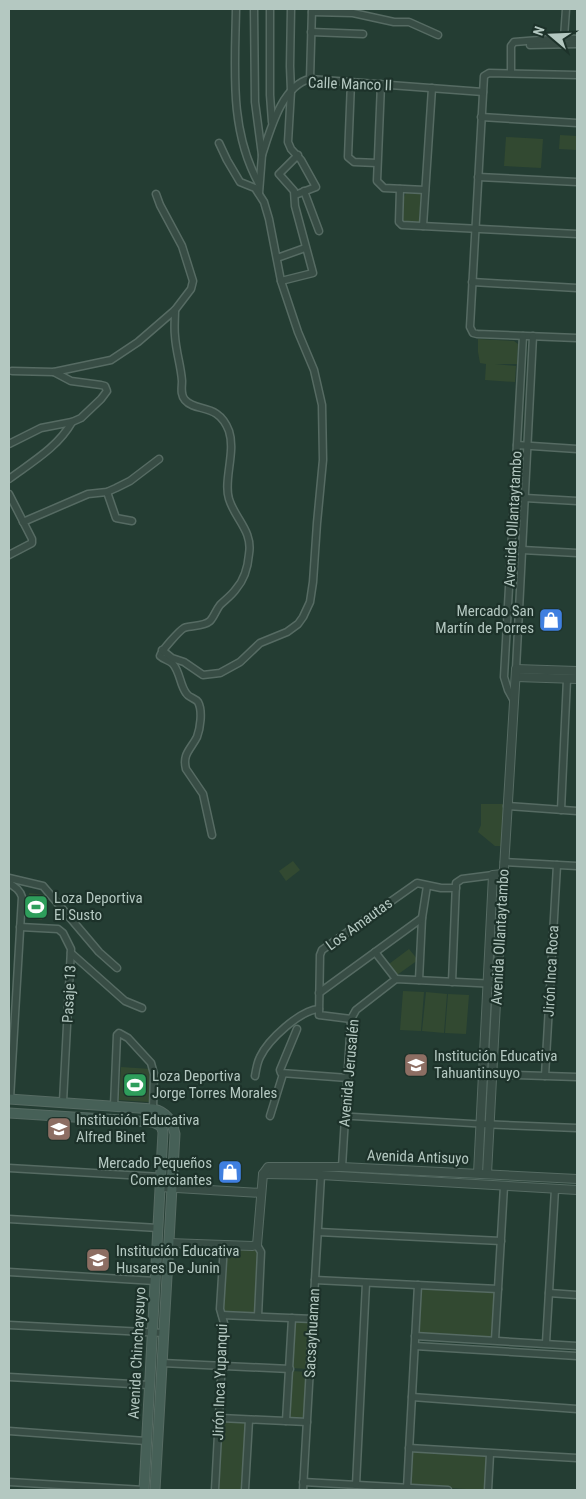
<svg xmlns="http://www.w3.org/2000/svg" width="586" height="1499" viewBox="0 0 586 1499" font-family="'Roboto Condensed',sans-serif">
<rect width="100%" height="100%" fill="#243d33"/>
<g fill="#324931">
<path d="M560,135L577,136V150L559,149Z"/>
<path d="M506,137L543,139L541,168L504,166Z"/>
<path d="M406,193L421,194L419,222L402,221L404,197Z"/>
<path d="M478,339L514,341L518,344L517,364H495L516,366L515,382L485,380L486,364L480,363L478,352Z"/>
<path d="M481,804H504L501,846H495L478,832L481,825Z"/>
<path d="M293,861L300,870L286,881L279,871Z"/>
<path d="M29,893L45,895L42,920L27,918Z"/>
<path d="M409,949L418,960L397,975L389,964Z"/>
<path d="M403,991L424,992L421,1031L400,1030Z"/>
<path d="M426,992L447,994L444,1033L422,1031Z"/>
<path d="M448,994L469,995L466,1034L445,1033Z"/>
<path d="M121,1067L151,1069L149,1102L119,1100Z"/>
<path d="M226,1248L259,1250L256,1313L223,1312Z"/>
<path d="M421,1288L495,1291L493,1337L419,1333Z"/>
<path d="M294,1320L311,1321L308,1369L292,1368Z"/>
<path d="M292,1371L307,1372L305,1419L288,1418Z"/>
<path d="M221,1420L247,1421L243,1490H216Z"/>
<path d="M412,1450L487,1455L485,1490L410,1486Z"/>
</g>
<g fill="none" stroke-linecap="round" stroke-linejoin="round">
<defs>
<path id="pedestrian" d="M345,1116L480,1124"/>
<g id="minor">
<path d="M236,9C235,69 229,130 259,184"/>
<path d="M254,9L255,102L262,155L259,193"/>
<path d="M270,9V95L272,122"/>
<path d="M291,9L290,66L291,91L288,142L291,149L301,160L316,187L295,195"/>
<path d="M312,12L353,13L394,22H409L438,35"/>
<path d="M311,32L363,34"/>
<path d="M564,38L566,9"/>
<path d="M530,45L577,44"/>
<path d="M511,73V46L514,42L564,38L577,39"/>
<path d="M577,75L489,73L484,76L470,327L473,333L477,334L577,338"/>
<path d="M310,79L312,9"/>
<path d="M351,82L348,157L354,162L377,163"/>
<path d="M381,84L377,181L384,188L425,190"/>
<path d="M481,117L577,123"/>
<path d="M262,155C270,131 282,85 310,79L483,92"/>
<path d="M478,177L577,182"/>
<path d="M400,189L399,222L402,225L577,234"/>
<path d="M304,191L319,231"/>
<path d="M423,226L432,88"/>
<path d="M277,258L305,248"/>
<path d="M281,281L313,273L295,206L294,191L279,174L298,155"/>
<path d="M472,282L577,288"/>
<path d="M175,310C175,319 174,328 175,336C176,352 181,366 182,381C182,388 180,394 185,400C196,413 218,402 229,431C236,452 223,481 229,499C235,519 253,531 249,554C248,566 244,580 236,589C232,595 225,600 220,605C216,610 214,617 210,621C203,627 192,625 184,628C179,631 161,651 160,656C164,660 170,660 173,664C180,672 180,685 186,693C189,698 195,698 198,702C203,711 200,729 197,737C191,749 182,754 186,769L203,794L212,835"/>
<path d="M12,371L54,372L111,360L138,342L175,310L191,289L193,281L182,246L160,205L156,194"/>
<path d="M9,444L41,428L72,422L81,418L101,399L107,391L105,386L101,385L71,381L54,372"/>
<path d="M517,445L577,449"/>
<path d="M9,479C32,462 58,447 72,422"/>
<path d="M107,492L116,518L132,521"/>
<path d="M9,494L32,539V543L9,555"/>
<path d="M525,498L577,501"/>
<path d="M23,522L88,494L107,492L116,488L130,481L159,459"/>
<path d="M522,550L577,553"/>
<path d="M162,650L172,658L184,662L203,675L220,673L240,662L260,643L287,632L298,624L303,617L310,602L313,582L317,523L323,460L322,405L314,370L298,332L281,281L269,219L264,202L255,188L240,182L227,160L219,143"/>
<path d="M516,669L533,336"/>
<path d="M514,701L508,690L504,677L523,336"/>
<path d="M507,806L577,811"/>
<path d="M561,810L567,679"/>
<path d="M504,862L577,866"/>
<path d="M9,878L43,886L99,952L117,968"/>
<path d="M9,883C15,887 20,890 22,897L10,1099"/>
<path d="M20,927L58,929L63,933L71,949L63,1102"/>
<path d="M375,952L396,979"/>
<path d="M71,953L125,1001L142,1008"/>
<path d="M419,980L422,918L427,886"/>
<path d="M452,982L456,883L462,879L493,875"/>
<path d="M319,993L422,918"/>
<path d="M351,1019L319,1015L320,955L322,950L417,883L441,888H456"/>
<path d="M297,1029L280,1070L281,1073L348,1078"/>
<path d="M483,1074L577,1077"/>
<path d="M255,1076C256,1070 257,1063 260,1057C268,1040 300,1010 319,1009"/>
<path d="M545,1076L557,865"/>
<path d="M114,1106L117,1035L119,1033L128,1038L151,1063L154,1074L153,1109"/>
<path d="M270,1116L283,1074"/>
<path d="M480,1124L577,1128"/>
<path d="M342,1167L351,1019L356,1010L396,979L497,984"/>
<path d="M9,1168L161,1177"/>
<path d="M9,1219L158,1228"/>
<path d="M318,1232L501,1241"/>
<path d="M257,1245L261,1252L258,1316"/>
<path d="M9,1272L155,1281"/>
<path d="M315,1280L498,1289"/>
<path d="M549,1293L577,1295"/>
<path d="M222,1315L313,1319"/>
<path d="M9,1325L164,1333"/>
<path d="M415,1336L577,1346"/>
<path d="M495,1340L504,1186"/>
<path d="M546,1343L555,1189"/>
<path d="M415,1346L577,1356"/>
<path d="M162,1363L290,1369"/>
<path d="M9,1377L149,1385"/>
<path d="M412,1397L577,1409"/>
<path d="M220,1418L307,1422"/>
<path d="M286,1421L292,1318"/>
<path d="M9,1431L146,1441"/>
<path d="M409,1448L577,1458"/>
<path d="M9,1482L144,1490"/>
<path d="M303,1482L448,1490"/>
<path d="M356,1485L366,1283"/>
<path d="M407,1488L418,1285"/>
<path d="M215,1490L224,1323L220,1309L224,1245"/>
<path d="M245,1490L249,1420"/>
<path d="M303,1490L321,1175"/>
<path d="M488,1490L490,1454"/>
</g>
<g id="tertiary">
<path d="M516,677L577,679"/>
<path d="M478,1173L493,875L503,874"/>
<path d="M263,1174L321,1175L577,1190"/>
<path d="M487,1174L497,984L516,669L577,671"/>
<path d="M160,1187L261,1193"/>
<path d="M169,1243L252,1246L257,1245L263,1174L268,1167H342L577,1179"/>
</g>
<g id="secondary">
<path d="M9,1099L153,1109C167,1112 172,1121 175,1134L155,1490"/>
<path d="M9,1113L153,1122L161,1126L163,1132L144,1490"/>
</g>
</defs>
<use href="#pedestrian" stroke="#566b63" stroke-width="8"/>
<use href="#minor" stroke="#566b63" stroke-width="9"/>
<use href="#tertiary" stroke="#566b63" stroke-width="10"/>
<use href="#secondary" stroke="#566b63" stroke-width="11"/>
<use href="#pedestrian" stroke="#384d45" stroke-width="5"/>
<use href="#minor" stroke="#384d45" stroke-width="6"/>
<use href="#tertiary" stroke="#384d45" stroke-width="8"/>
<use href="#secondary" stroke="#466057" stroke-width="9"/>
</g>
<defs>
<symbol id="shop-square" viewBox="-11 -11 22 22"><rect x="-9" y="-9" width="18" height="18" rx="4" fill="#3f7fe0" stroke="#1d322a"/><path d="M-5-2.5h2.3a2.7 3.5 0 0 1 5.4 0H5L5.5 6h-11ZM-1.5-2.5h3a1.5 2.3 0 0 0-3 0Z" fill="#fff"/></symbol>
<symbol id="stadium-square" viewBox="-11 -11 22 22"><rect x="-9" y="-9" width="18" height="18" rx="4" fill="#2e9e5b" stroke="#1d322a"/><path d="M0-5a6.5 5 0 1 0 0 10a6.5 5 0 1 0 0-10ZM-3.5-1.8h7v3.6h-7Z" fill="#fff"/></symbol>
<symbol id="school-square" viewBox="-11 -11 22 22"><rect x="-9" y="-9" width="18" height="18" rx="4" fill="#8d6e63" stroke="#1d322a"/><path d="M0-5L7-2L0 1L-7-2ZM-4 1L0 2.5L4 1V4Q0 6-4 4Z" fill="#fff"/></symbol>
</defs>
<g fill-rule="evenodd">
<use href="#shop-square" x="537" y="606" width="28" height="28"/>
<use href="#stadium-square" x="22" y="893" width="28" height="28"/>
<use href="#school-square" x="402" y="1051" width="28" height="28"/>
<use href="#stadium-square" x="121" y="1071" width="28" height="28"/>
<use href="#school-square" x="45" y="1115" width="28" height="28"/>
<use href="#shop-square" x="216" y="1158" width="28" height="28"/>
<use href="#school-square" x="84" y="1246" width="28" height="28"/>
</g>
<g text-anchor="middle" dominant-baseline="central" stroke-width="4.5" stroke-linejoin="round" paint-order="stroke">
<g font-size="15" fill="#b4c8c1" stroke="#1d322a">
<text transform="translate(350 84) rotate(2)">Calle Manco II</text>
<text transform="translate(513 519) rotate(-87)">Avenida Ollantaytambo</text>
<text transform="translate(359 924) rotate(-36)">Los Amautas</text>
<text transform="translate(500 937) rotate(-87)">Avenida Ollantaytambo</text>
<text transform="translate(551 971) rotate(-87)">Jirón Inca Roca</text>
<text transform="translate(69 994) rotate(-87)">Pasaje 13</text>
<text transform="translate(349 1073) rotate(-85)">Avenida Jerusalén</text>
<text transform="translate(418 1157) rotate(2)">Avenida Antisuyo</text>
<text transform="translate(312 1333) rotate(-87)">Sacsayhuaman</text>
<text transform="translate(137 1353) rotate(-87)">Avenida Chinchaysuyo</text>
<text transform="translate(220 1382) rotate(-88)">Jirón Inca Yupanqui</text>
</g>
<g font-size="15" fill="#b4c8c1" stroke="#1d322a" text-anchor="start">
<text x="534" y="611" text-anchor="end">Mercado San<tspan x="534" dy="17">Martín de Porres</tspan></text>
<text x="54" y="898">Loza Deportiva<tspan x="54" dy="17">El Susto</tspan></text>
<text x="434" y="1056">Institución Educativa<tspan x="434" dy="17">Tahuantinsuyo</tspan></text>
<text x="152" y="1076">Loza Deportiva<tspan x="152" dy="17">Jorge Torres Morales</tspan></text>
<text x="76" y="1120">Institución Educativa<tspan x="76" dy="17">Alfred Binet</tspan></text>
<text x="212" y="1163" text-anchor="end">Mercado Pequeños<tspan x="212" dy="17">Comerciantes</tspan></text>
<text x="116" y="1251">Institución Educativa<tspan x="116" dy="17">Husares De Junin</tspan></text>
</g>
</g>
<rect width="586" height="1499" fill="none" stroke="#b4c8c1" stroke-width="20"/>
<g transform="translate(551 35) rotate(289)" stroke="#1d322a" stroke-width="4" paint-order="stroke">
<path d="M0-4L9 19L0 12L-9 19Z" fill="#b4c8c1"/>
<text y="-8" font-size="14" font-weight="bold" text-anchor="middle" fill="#b4c8c1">N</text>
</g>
</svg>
